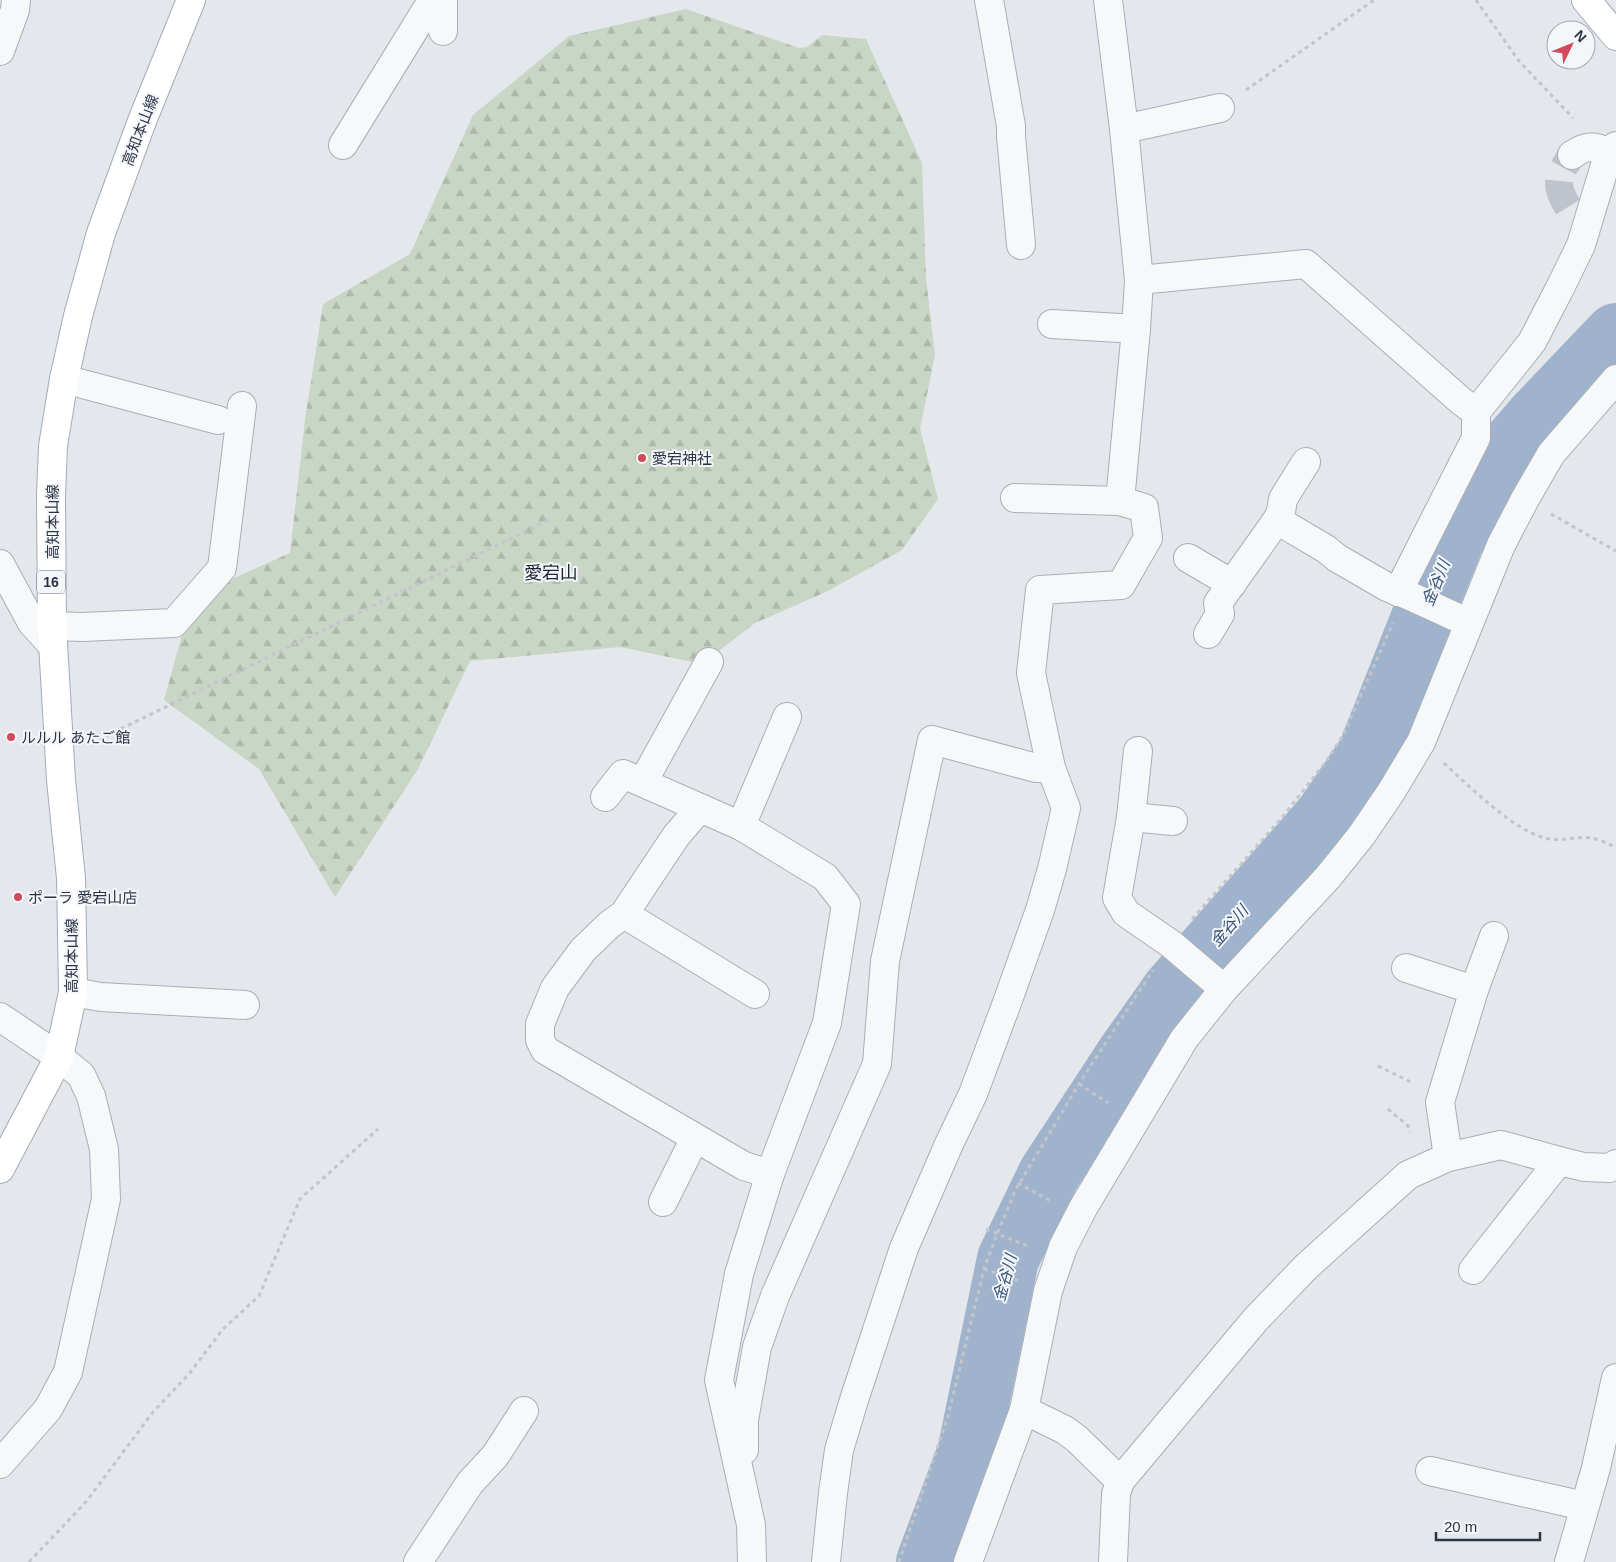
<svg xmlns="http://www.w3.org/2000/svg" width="1616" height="1562" viewBox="0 0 1616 1562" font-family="Helvetica,'Noto Sans JP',sans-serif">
<defs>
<pattern id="forest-firs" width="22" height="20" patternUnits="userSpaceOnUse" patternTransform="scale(1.25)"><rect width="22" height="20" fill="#c9d6c5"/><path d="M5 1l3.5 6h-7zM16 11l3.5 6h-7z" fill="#adb8ab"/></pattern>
</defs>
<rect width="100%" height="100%" fill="#e4e7ec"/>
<path fill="url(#forest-firs)" d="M686,9L799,48L807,47L822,35L866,39L922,163L926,279L935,355L920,429L938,499L902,550L826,592L755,623L702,664L620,647L470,661L418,769L335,897L259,769L164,700L184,628L223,583L290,553L305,420L323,304L410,254L473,115L569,36Z"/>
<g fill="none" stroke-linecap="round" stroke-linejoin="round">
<path stroke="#9fb4cc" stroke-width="62" d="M927,1562L968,1453L1008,1259L1049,1174L1127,1055L1173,990L1325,817L1368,754L1453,540L1496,464L1535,419L1616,334"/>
<path stroke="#bfc3cb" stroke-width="28" stroke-dasharray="28 14" stroke-linecap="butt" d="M1568,207C1554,185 1557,176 1572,155"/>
<defs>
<g id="minor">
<path d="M989,0L1011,126V136L1021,245"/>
<path d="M443,31V0"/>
<path d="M0,51L15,10L16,0"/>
<path d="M1124,129L1220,108"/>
<path d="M343,145L430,4L434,0"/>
<path d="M1572,155C1586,145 1595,145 1609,154"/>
<path d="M1139,280L1306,264L1461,401L1476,412L1532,342L1561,286L1581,245L1606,162L1609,154L1616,146"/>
<path d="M1052,324L1136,329"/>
<path d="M64,379L218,420"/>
<path d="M1015,498L1120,501"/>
<path d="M1277,520L1281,512L1283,499L1306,462"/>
<path d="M1188,558L1232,584"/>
<path d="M0,564L32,623L53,646"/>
<path d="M1398,592L1476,438V412"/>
<path d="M52,626L82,627L174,623L222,568L242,406"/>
<path d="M1208,634L1220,614L1218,603L1277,520L1326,549L1337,558L1387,587L1410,596L1469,623"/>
<path d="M1138,751L1131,817L1117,898L1126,913L1171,944L1224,989"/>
<path d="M643,782L709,662"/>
<path d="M605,797L623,774L741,826L825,877L846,904L827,1023L770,1174L739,1274L719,1380L751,1525L752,1562"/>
<path d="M700,808L676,836L624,914L609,925L583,950L555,988L540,1024V1040L545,1050L744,1166L770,1174"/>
<path d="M1131,817L1173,821"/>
<path d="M741,826L787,717"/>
<path d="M624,914L755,994"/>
<path d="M1406,968L1474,990"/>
<path d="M73,992L101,997L245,1005"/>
<path d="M0,1017L59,1057L81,1075L91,1096L104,1149L106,1199L68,1372L48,1409L0,1464"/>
<path d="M1448,1157L1440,1102L1474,990L1494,936"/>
<path d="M663,1202L695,1138"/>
<path d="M1473,1270L1559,1161"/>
<path d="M1024,1410L1065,1430L1077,1439L1120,1481L1256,1319L1306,1267L1408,1175L1448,1157L1501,1145L1559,1161L1584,1167L1609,1168L1616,1164"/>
<path d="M744,1450V1420L757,1347L775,1296L877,1064L885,961L932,740L1036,768H1051"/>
<path d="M1430,1471L1584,1506"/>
<path d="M418,1562L470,1483L495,1456L524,1411"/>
<path d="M826,1562L833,1493L839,1450L854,1400L904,1248L949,1144L973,1094L1008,1000L1040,910L1052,869L1066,808L1051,768L1031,673L1040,590L1121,585L1148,538L1144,508L1120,501L1136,329L1139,280L1124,129L1108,0"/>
<path d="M968,1562L1024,1410L1048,1291L1063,1247L1083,1208L1184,1039L1224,989L1328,877L1361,836L1391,792L1421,742L1501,545L1525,499L1551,454L1616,379"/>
<path d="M1113,1562L1116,1494L1120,1481"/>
<path d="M1569,1562L1596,1468L1616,1378"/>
</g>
<g id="major">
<path d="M1586,0L1616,36"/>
<path d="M0,1169L59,1057L73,992L71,878L61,780L52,626L51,495L53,446L64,379L78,316L101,233L142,121L191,0"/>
</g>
</defs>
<use href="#minor" stroke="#a9aeb7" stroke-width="30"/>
<use href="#major" stroke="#a3abb8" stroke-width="30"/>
<g stroke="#c2c5cb" stroke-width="3" stroke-dasharray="4 4" stroke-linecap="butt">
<path d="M1476,0L1519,61L1573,118"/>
<path d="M1246,90L1374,0"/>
<path d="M1551,514L1616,551"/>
<path d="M92,743L553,518"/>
<path d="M1444,763C1469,786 1513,830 1545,838C1559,842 1576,836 1591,838C1599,839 1608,844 1616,847"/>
<path d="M1192,919L1280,820L1328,759L1343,735L1393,623"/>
<path d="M1378,1066L1413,1083"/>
<path d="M1079,1084L1108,1103"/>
<path d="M1388,1109L1408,1126L1410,1132"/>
<path d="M1018,1183L1051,1201"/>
<path d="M986,1229L1030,1247"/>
<path d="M984,1269L1019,1281"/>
<path d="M29,1562L86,1502L153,1412L189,1374L223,1329L259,1296L300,1199L378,1129"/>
<path d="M899,1562L948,1416L984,1269L997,1234L1016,1189L1079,1084L1153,970"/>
</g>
<use href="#minor" stroke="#f7f8fa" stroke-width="28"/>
<use href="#major" stroke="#fff" stroke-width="28"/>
</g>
<g fill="#d1495b" stroke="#f4f6f9" stroke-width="2">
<circle cx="642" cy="458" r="5"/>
<circle cx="11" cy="737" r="5"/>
<circle cx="18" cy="897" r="5"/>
</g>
<g text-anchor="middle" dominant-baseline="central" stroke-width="4" stroke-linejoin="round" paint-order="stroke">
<rect fill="#f4f6f9" stroke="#676e7b" stroke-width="1" x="37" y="570.5" width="28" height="23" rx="4"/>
<g font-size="14" font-weight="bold" fill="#2b3445">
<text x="51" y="582">16</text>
</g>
<g font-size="15" fill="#2b3445" stroke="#f4f6f9">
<text transform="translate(140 130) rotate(-69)">高知本山線</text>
<text transform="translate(52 522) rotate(-90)">高知本山線</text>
<text transform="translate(71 956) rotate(-90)">高知本山線</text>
</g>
<g font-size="15" fill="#2b3445" stroke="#f4f6f9" text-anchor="start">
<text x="652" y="458">愛宕神社</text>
<text x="21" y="737">ルルル あたご館</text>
<text x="28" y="897">ポーラ 愛宕山店</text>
</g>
<g font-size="16" font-style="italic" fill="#34527a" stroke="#f4f6f9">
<text transform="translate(1436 583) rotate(-68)">金谷川</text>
<text transform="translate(1229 926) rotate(-49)">金谷川</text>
<text transform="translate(1005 1278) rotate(-75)">金谷川</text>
</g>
<g font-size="18" fill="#1d2536" stroke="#f4f6f9">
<text x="551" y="573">愛宕山</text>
</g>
</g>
<g transform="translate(1571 45) rotate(47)"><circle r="24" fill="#f4f6f9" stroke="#a4a8b1"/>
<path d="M0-4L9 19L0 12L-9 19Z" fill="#d1495b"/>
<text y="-8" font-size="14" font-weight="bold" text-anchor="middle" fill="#2b3445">N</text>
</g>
<path d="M1436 1532v8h104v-8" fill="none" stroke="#2b3445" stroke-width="2.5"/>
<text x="1444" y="1532" font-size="15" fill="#2b3445" stroke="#f4f6f9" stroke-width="4" paint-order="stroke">20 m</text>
</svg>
